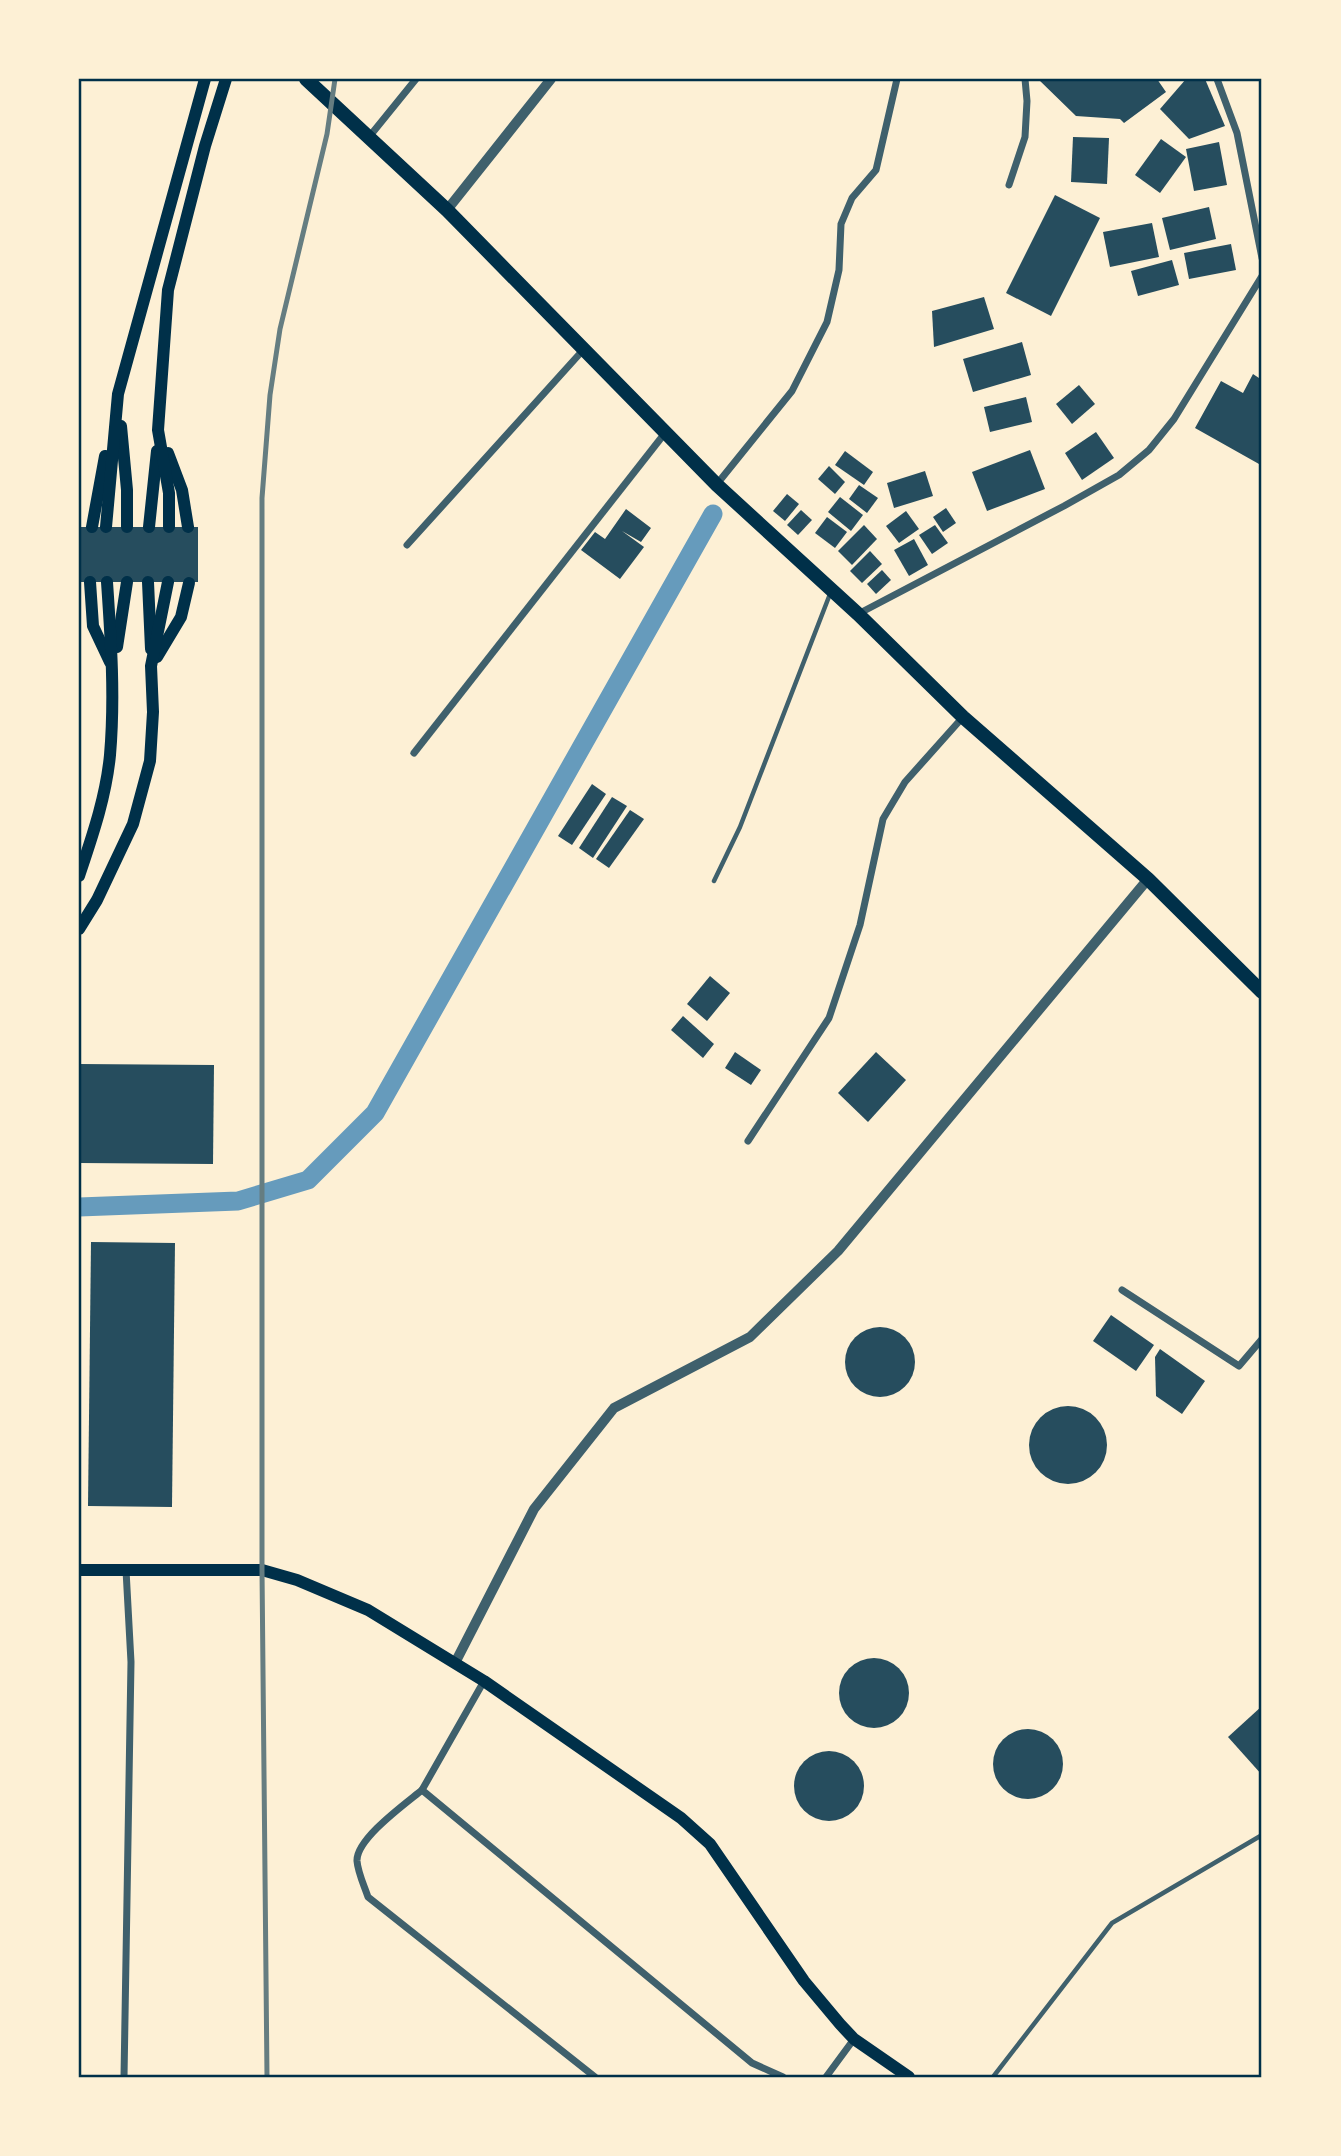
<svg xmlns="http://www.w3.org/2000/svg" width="1341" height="2156" viewBox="0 0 1341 2156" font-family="Rubik,sans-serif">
<rect width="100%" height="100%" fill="#fdf0d5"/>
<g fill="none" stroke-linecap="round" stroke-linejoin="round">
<path stroke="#669bbc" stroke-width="19" d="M79,1207L238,1201L308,1180L375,1113L713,514"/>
</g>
<g fill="#264d5e">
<path d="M1038,79H1157L1166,92L1124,123L1120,119L1076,116Z"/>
<path d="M1186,79H1205L1225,126L1189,139L1160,109Z"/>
<path d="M1073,137L1109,138L1107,184L1071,182Z"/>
<path d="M1161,139L1186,157L1160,193L1135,175Z"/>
<path d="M1219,142L1227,185L1194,191L1186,149Z"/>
<path d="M1055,195L1100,218L1051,316L1006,293Z"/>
<path d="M1209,207L1216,239L1170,250L1162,218Z"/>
<path d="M1152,223L1159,257L1110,267L1103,232Z"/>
<path d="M1231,244L1236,270L1189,279L1184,253Z"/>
<path d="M1172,260L1179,285L1138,296L1131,271Z"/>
<path d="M984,297L994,329L934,347L932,311Z"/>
<path d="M1022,342L1031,375L973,392L963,359Z"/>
<path d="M1253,374L1262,380V457L1259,464L1195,428L1221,381L1243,393Z"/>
<path d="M1079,385L1095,404L1072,424L1056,404Z"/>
<path d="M1026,397L1032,422L990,432L984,407Z"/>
<path d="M1096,432L1114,458L1082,480L1065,453Z"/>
<path d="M1030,450L1045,489L987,511L972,472Z"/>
<path d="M845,451L873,472L864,485L835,465Z"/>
<path d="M829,466L845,482L835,494L818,479Z"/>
<path d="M925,471L933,496L894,508L887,483Z"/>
<path d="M859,485L878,498L867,513L849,499Z"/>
<path d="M787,494L799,504L785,521L773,511Z"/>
<path d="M840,497L863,515L851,531L828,512Z"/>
<path d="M946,508L956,523L943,532L933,517Z"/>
<path d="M626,509L651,528L641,542L622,531L644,547L620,579L581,550L595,532L605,539Z"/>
<path d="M801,510L812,520L798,535L787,525Z"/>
<path d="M906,511L919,529L899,543L886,526Z"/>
<path d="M827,517L847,532L835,548L815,533Z"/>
<path d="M864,525L877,539L852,565L838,551Z"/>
<path d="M935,525L948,543L932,554L919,535Z"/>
<rect x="79" y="527" width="119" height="55"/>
<path d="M914,539L928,565L909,576L894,550Z"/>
<path d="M870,551L882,564L862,583L850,571Z"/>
<path d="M882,570L891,580L876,594L867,584Z"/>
<path d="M592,784L606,794L572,845L558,836Z"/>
<path d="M612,797L627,806L593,858L579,848Z"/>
<path d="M630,810L644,819L609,868L596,859Z"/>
<path d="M710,976L730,993L707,1021L687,1004Z"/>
<path d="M683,1016L714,1044L703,1058L671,1030Z"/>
<path d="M735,1052L761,1070L751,1085L725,1068Z"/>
<path d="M876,1052L906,1080L868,1122L838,1093Z"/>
<path d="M79,1064L214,1065L213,1164L79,1163Z"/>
<path d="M91,1242L175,1243L172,1507L88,1506Z"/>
<path d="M1111,1315L1154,1345L1136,1371L1093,1341Z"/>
<circle cx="880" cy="1362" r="35"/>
<path d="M1160,1349L1205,1381L1182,1414L1156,1396L1155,1357Z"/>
<circle cx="1068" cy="1445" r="39"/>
<circle cx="874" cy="1693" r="35"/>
<path d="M1262,1706V1775L1228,1737Z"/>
<circle cx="1028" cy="1764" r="35"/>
<circle cx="829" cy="1786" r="35"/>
</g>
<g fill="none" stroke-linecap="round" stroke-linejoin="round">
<g stroke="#3f606c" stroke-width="4.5">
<path d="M714,881L740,827L830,594"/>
<path d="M993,2077L1112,1923L1262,1835"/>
</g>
<g stroke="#3f606c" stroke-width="7">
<path d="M1217,79L1237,133L1262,258"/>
<path d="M369,137L416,79"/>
<path d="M1009,185L1025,137L1027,101L1025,79"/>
<path d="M717,484L792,391L827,322L839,270L841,224L852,198L876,170L897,79"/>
<path d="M407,545L584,349"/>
<path d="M858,614L1064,506L1119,475L1149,450L1174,419L1262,276"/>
<path d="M414,753L665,433"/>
<path d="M748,1141L829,1018L860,925L883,819L905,782L963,717"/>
<path d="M1122,1290L1239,1366L1262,1339"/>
<path d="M484,1681L422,1790L752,2063L783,2077"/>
<path d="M422,1790C405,1804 356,1839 357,1861C358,1873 364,1885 368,1897L595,2077"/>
<path d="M124,2077L131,1662L126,1570"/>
<path d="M826,2077L854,2039"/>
</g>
<g stroke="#3f606c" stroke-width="10">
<path d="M447,210L551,79"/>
<path d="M455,1663L534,1509L614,1408L750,1337L838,1251L1148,879"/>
</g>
<g stroke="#003049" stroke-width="12">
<path d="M121,426L127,490V527"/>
<path d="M168,453L182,490L188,527"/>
<path d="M92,527L105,456"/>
<path d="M106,527L118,394L205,79"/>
<path d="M149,527L157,451"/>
<path d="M169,527V493L158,430L168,290L205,146L226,79"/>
<path d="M90,582L93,626L110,662"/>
<path d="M148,582L151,649"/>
<path d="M117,647L127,582"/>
<path d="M157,657L181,617L189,583"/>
<path d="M79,876C92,837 106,797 110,755C115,697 111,640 107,582"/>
<path d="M79,929L97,900L133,824L150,761L153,712L151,666L168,582"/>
<path d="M79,1570H262L297,1580L368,1610L484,1681L681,1818L710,1844L804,1981L840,2024L854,2039L909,2077"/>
</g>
<path stroke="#003049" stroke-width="14" d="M306,79L447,210L717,485L858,614L963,717L1148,879L1262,992"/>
<path stroke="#657d81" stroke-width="5" d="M267,2077L262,1570V498L270,395L280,329L327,134L335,79"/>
</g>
<rect width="1341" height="2156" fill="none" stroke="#fdf0d5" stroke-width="161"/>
<rect x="80" y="80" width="1180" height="1996" fill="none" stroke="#003049" stroke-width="2.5"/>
</svg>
